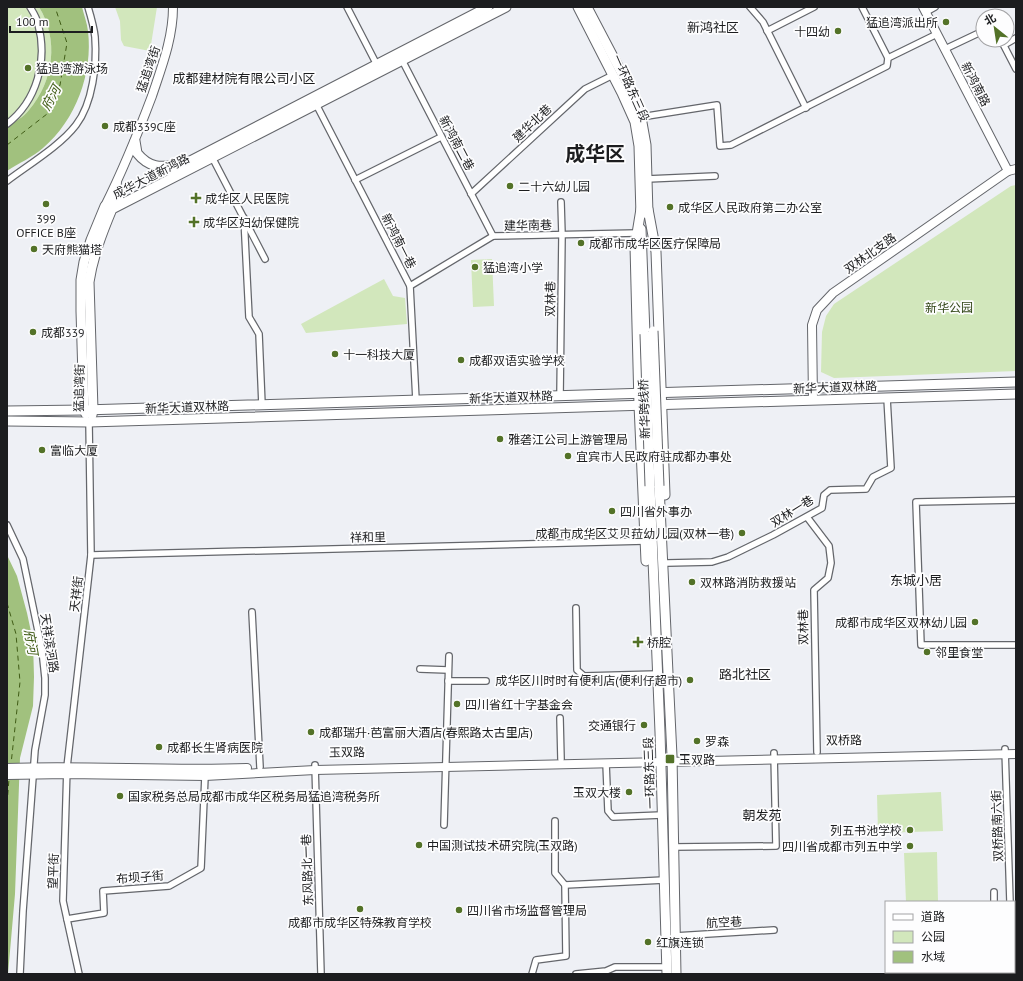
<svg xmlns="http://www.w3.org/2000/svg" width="1023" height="981" viewBox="0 0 1023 981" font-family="'PT Sans','Noto Sans SC',sans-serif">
<rect width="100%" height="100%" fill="#eef0f5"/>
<g fill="#d2e7bc">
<path d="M7,7H39C59,39 54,81 29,110C24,117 14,122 7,127Z"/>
<path d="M115,7H157L150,51L124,46L121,40L120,21Z"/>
<path d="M1016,185V371L834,378L821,372L822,332L826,316L834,304L1011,186Z"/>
<path d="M492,259L494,306L473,307L471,260Z"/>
<path d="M384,279L393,296L405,298L407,324L306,333L301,324Z"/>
<path d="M941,792L943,831L878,833L877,795Z"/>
<path d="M937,852L938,902H906L904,853Z"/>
</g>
<g fill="#a1c17e">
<path d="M39,7H82C84,15 87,23 88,31C93,73 76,120 43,148C33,157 19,163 7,171V127C14,122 24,117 29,110C54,81 59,39 39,7Z"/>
<path d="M7,555L17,576L27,613L33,641L34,677L33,706L20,758L15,894L8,974H7Z"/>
</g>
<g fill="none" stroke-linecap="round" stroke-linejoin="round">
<g stroke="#405c16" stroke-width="1" stroke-dasharray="5 4" stroke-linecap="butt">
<path d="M7,145L47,114L60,85L67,43L55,7"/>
<path d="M7,603L16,634L20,682L11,764"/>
<path d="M7,804L9,779"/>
</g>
<defs>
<g id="street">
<path d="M347,7L377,65"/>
<path d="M750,7L763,22L806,108"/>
<path d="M862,7L888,58"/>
<path d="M926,12L935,7"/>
<path d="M767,31L814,7"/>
<path d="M1001,40L1016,69"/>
<path d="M1004,45L1016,38"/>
<path d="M945,49L983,31"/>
<path d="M402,60L493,236"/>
<path d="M316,104L410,286L416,400"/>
<path d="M641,117L717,105L720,146L731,145L887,66L888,58L937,34"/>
<path d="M7,124C37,101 48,60 38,24C37,18 33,12 30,7"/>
<path d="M212,157L265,259"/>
<path d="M647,179L715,176"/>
<path d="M355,180L441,137"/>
<path d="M7,181C28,165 60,146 76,125C93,103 97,64 95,37C94,27 91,17 88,7"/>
<path d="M471,194L585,89L613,75"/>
<path d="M244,218L249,317L259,334L262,405"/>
<path d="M410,286L493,236L637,233"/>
<path d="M560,396L562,235L561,202"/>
<path d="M1016,500L916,502L921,645H1016"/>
<path d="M807,517L829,546L831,563L828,578L814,590L817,752"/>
<path d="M7,525L23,559L42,650L45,678V695L35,750L23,911L20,974"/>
<path d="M91,555L645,541"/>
<path d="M667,563L712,562L728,557L773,535L822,508L824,495L830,490L866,489L873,477L891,468L887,398"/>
<path d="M576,608L577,670L584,676L657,674"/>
<path d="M252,612L260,767"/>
<path d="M420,669L448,670"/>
<path d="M448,681H486"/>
<path d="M560,718L561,759"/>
<path d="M1005,749L1010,902"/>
<path d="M606,763L608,811L613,817L662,815"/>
<path d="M315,765L321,974"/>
<path d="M555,821V873L565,885L664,880"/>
<path d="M444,825L449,656"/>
<path d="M674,847L776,846L774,753"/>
<path d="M994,892V902"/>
<path d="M67,919L104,913L103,891L169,886L201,868L205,776"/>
<path d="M675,936L774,930"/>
<path d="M915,972V974"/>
<path d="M994,972V974"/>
<path d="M79,974L63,901L67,767L91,555L89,422"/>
<path d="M532,974L536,960L566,956L565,885"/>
<path d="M576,974L606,971L615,967H662"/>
</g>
<g id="secondary">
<path d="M923,7L1008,171"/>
<path d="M117,182L115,201L112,209L105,206C123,170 138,133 152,96C162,66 173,38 173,7"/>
<path d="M813,400L812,325L817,310L833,293L1008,171L1016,169"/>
<path d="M7,768C87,765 167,771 247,768"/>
<path d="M7,775L67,774L205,776L315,770L1016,754"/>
</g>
<g id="primary">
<path d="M578,7L622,93L635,122L639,146L641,215"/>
<path d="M587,7L630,89L641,117L646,145L648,214"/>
<path d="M135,141L137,153C150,169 161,167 179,165"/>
<path d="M171,171L488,7"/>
<path d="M641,209L635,246L639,405L646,561"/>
<path d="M648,209L656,252L665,495"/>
<path d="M641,229L645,334"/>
<path d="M7,411L84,410L1016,382"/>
<path d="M86,414L84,410L81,311V280L84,262L91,240L105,206L119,199"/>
<path d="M92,415L93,410L89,282C93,256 102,233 112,209L506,7"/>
<path d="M7,421L89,422L1016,394"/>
<path d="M650,486L660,732L667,974"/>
<path d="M659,486L672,756L676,974"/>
</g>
</defs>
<use href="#street" stroke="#64666b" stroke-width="8"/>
<use href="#secondary" stroke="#64666b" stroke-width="10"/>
<use href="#primary" stroke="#64666b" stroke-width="11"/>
<use href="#street" stroke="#fff" stroke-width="5.5"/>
<use href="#secondary" stroke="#fff" stroke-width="8"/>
<use href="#primary" stroke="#fff" stroke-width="9"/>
<defs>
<g id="primary-bridge">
<path d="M653,331L659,486"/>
<path d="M645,334L650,486"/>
</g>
</defs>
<use href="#primary-bridge" stroke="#64666b" stroke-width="11" stroke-linecap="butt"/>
<use href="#primary-bridge" stroke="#fff" stroke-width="9"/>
</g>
<g fill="#537228" stroke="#fdfdfe" stroke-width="1.5">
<circle cx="946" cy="22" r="4"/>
<circle cx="838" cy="31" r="4"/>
<circle cx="28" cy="68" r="4"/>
<circle cx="105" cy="126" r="4"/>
<circle cx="510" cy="186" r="4"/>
<path d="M194 192h4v4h4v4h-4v4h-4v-4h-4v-4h4z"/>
<circle cx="46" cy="204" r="4"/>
<circle cx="670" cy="207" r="4"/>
<path d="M192 216h4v4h4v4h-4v4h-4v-4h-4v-4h4z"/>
<circle cx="581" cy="243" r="4"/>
<circle cx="34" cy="249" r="4"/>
<circle cx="475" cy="267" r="4"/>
<circle cx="33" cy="332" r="4"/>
<circle cx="335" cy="354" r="4"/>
<circle cx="461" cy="360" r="4"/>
<circle cx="500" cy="439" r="4"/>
<circle cx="42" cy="450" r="4"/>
<circle cx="568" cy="456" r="4"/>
<circle cx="612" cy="511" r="4"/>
<circle cx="742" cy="533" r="4"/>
<circle cx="692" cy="582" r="4"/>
<circle cx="975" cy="622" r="4"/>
<path d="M636 636h4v4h4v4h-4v4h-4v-4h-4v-4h4z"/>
<circle cx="927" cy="652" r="4"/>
<circle cx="690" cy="680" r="4"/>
<circle cx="457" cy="704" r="4"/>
<circle cx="644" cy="725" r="4"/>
<circle cx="311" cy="732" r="4"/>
<circle cx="697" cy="741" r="4"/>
<circle cx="159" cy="747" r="4"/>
<rect x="665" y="754" width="10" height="10" rx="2"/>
<circle cx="629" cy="792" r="4"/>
<circle cx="120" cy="796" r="4"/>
<circle cx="910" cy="830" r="4"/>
<circle cx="419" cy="845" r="4"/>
<circle cx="910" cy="846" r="4"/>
<circle cx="360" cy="909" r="4"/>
<circle cx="459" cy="910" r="4"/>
<circle cx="648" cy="942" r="4"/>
</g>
<g text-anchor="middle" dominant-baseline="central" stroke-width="3.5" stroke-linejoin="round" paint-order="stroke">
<g font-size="12" fill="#1c1d1f" stroke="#fdfdfe" text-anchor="start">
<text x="938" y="22" text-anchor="end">猛追湾派出所</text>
<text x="830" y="31" text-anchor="end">十四幼</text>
<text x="36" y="68">猛追湾游泳场</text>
<text x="113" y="126">成都339C座</text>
<text x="518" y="186">二十六幼儿园</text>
<text x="205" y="198">成华区人民医院</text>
<text x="678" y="207">成华区人民政府第二办公室</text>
<text x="46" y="218" text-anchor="middle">399<tspan x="46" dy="14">OFFICE B座</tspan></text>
<text x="203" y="222">成华区妇幼保健院</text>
<text x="589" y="243">成都市成华区医疗保障局</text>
<text x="42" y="249">天府熊猫塔</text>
<text x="483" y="267">猛追湾小学</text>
<text x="41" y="332">成都339</text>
<text x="343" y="354">十一科技大厦</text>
<text x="469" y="360">成都双语实验学校</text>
<text x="508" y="439">雅砻江公司上游管理局</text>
<text x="50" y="450">富临大厦</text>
<text x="576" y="456">宜宾市人民政府驻成都办事处</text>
<text x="620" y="511">四川省外事办</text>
<text x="734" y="533" text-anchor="end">成都市成华区艾贝菈幼儿园(双林一巷)</text>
<text x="700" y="582">双林路消防救援站</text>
<text x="967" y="622" text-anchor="end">成都市成华区双林幼儿园</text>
<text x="647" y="642">桥腔</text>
<text x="935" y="652">邻里食堂</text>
<text x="682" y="680" text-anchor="end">成华区川时时有便利店(便利仔超市)</text>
<text x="465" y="704">四川省红十字基金会</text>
<text x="636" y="725" text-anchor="end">交通银行</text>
<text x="319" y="732">成都瑞升·芭富丽大酒店(春熙路太古里店)</text>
<text x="705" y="741">罗森</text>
<text x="167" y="747">成都长生肾病医院</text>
<text x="679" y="759">玉双路</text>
<text x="621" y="792" text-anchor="end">玉双大楼</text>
<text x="128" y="796">国家税务总局成都市成华区税务局猛追湾税务所</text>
<text x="902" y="830" text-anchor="end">列五书池学校</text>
<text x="427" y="845">中国测试技术研究院(玉双路)</text>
<text x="902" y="846" text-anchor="end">四川省成都市列五中学</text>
<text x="467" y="910">四川省市场监督管理局</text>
<text x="360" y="922" text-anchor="middle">成都市成华区特殊教育学校</text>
<text x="656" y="942">红旗连锁</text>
</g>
<g font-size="12" fill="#1c1d1f" stroke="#fdfdfe">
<text transform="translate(148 69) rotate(-71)">猛追湾街</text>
<text transform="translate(976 84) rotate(63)">新鸿南路</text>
<text transform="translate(631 88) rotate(66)">一环路东三段</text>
<text transform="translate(532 123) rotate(-43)">建华北巷</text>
<text transform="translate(457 143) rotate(62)">新鸿南二巷</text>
<text transform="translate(151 176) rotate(-27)">成华大道新鸿路</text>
<text transform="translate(528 225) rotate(-1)">建华南巷</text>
<text transform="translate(399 241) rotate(63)">新鸿南一巷</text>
<text transform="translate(870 253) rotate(-35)">双林北支路</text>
<text transform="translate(550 299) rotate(-89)">双林巷</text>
<text transform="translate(835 387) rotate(-2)">新华大道双林路</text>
<text transform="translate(79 388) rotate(-89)">猛追湾街</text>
<text transform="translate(511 397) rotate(-2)">新华大道双林路</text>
<text transform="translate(187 407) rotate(-2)">新华大道双林路</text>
<text transform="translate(644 409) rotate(-92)">新华跨线桥</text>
<text transform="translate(792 511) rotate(-32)">双林一巷</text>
<text transform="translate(368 537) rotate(-1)">祥和里</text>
<text transform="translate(76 594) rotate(-83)">天祥街</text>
<text transform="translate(803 627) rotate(-91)">双林巷</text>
<text transform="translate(50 643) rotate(81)">天祥滨河路</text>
<text transform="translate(844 740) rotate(-1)">双桥路</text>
<text transform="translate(347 752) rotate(-1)">玉双路</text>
<text transform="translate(649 773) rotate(-92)">一环路东三段</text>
<text transform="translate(997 826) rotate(-92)">双桥路南六街</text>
<text transform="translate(307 870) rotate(-92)">东风路北一巷</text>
<text transform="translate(53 871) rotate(-88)">望平街</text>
<text transform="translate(140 877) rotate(-5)">布坝子街</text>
<text transform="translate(724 922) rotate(-3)">航空巷</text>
</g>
<g font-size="12" fill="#334718" stroke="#fdfdfe">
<text x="949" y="307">新华公园</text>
</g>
<g font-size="13" fill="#1c1d1f" stroke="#fdfdfe">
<text x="713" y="27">新鸿社区</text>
<text x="244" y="78">成都建材院有限公司小区</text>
<text x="916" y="580">东城小居</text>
<text x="745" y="674">路北社区</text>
<text x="762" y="815">朝发苑</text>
</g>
<g font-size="13" font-style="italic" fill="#405c16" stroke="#fdfdfe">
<text transform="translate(51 98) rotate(-62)">府河</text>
<text transform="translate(31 642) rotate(80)">府河</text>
</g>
<g font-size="20" font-weight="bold" fill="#1c1d1f" stroke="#fdfdfe">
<text x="595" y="154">成华区</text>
</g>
</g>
<rect width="1023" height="981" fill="none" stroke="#1c1d1f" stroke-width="16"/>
<rect x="885" y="901" width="130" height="72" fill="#fdfdfe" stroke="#a3a3a5"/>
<rect x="893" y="914" width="20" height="6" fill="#ffffff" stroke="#a3a3a5"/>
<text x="921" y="921" font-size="12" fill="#1c1d1f">道路</text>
<rect x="893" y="931" width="20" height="12" fill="#d2e7bc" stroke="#a3a3a5"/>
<text x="921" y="941" font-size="12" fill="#1c1d1f">公园</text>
<rect x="893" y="951" width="20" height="12" fill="#a1c17e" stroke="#a3a3a5"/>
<text x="921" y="961" font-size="12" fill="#1c1d1f">水域</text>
<g transform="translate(995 28) rotate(330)"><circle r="19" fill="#fdfdfe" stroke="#a3a3a5"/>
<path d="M0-3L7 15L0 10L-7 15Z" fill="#537228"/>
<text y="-6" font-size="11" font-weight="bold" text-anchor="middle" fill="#1c1d1f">北</text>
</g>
<path d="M10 26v6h82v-6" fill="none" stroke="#1c1d1f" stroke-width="2"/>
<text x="16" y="26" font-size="12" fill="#1c1d1f" stroke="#fdfdfe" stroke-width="3" paint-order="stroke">100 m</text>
</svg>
